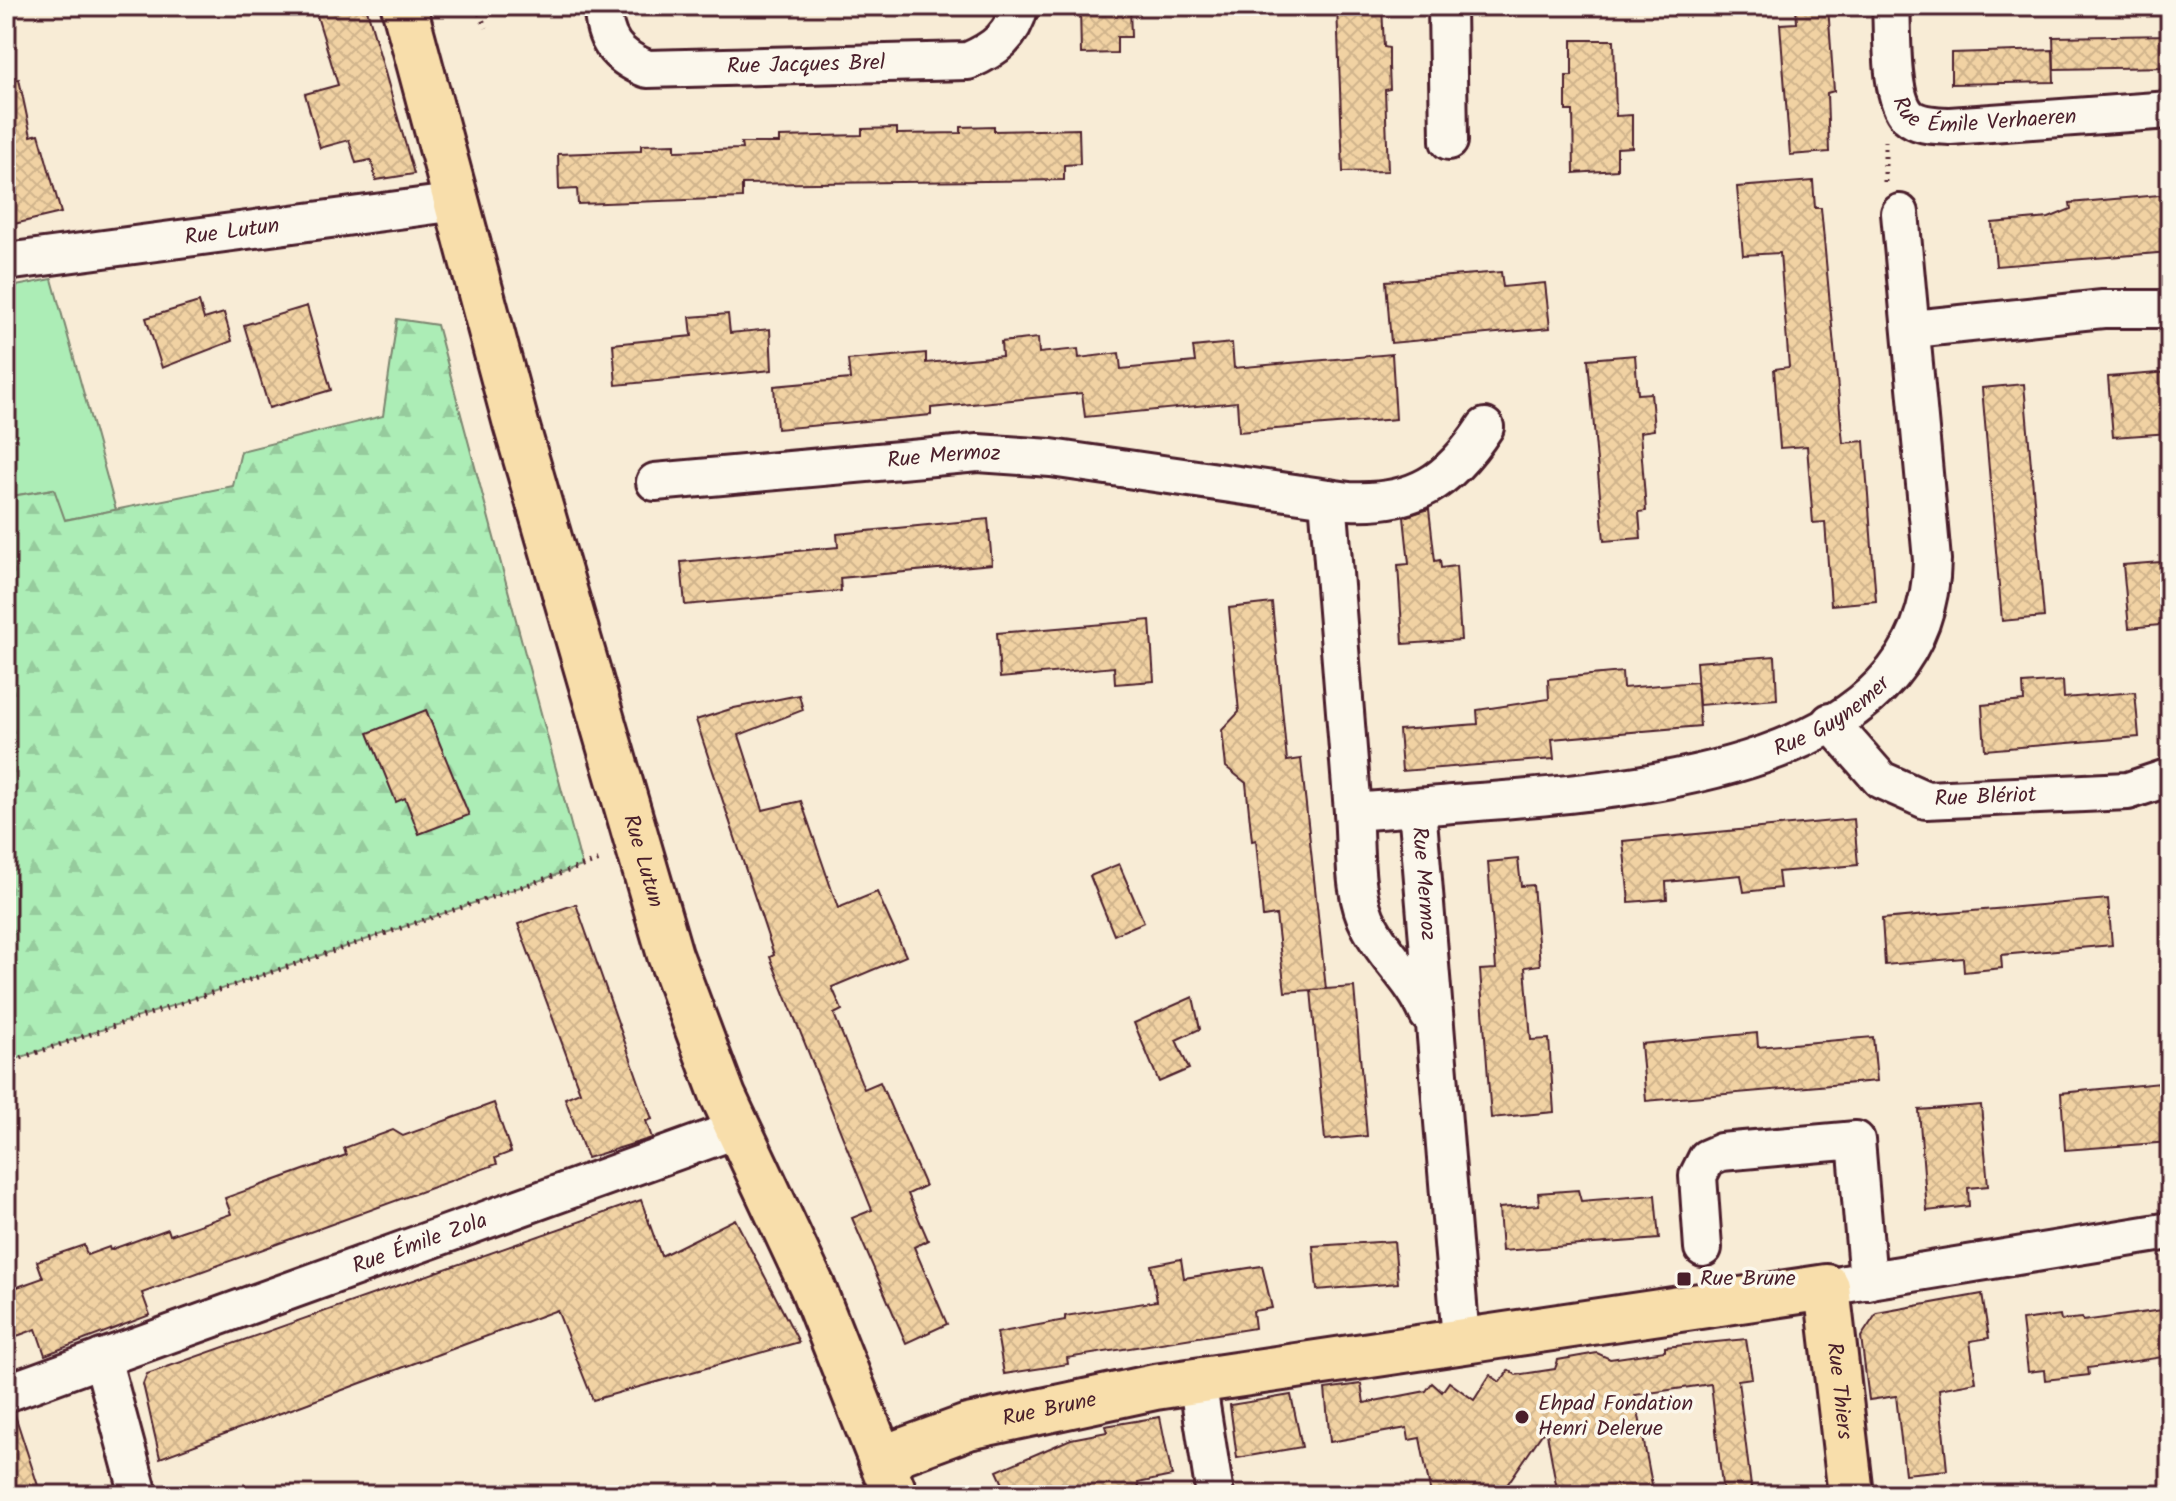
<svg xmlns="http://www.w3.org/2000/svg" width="2176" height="1501" viewBox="0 0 2176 1501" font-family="Kalam,sans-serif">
<defs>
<pattern id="forest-firs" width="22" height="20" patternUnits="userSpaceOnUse" patternTransform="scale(2)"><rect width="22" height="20" fill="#acedb6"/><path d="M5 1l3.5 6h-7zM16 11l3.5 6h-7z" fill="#96cb9d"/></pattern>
<pattern id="building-cross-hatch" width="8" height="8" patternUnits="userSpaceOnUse" patternTransform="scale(2)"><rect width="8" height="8" fill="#f1d2a3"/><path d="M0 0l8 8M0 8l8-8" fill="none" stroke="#d0b48c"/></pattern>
</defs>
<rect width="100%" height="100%" fill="#f8ecd6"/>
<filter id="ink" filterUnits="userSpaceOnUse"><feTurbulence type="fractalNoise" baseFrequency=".0125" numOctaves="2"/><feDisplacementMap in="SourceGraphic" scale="16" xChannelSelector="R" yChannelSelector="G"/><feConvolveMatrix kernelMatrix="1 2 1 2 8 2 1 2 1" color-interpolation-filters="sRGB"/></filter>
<g filter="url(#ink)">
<path fill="#acedb6" stroke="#7b8670" stroke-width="2" d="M52,279L116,510L64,520L53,489L6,497V288Z"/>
<path fill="url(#forest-firs)" stroke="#7b8670" stroke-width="2" d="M397,319L437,325L582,866L7,1062L6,497L54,489L65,520L233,486L241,451L383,416Z"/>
<g fill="url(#building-cross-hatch)" stroke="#4a1f2b" stroke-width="2">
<path d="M314,6H366L414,174L376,180L371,160L356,163L349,140L320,148L305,94L338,85Z"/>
<path d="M1080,6H1130L1131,37H1117V53L1081,54Z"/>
<path d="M1337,6H1382L1384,47L1389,48V66L1390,89L1385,90L1388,171L1343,172Z"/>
<path d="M1796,6H1828L1834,91L1827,93L1829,152L1790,155L1780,24L1797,23Z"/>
<path d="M2170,35V67L2054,69L2053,37Z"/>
<path d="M1572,40H1614L1616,116L1632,115V147L1617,148V170L1574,173L1573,111H1566V76H1572Z"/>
<path d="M2053,50L2054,82L1951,84V53Z"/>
<path d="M19,79L31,136L39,134L61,213L14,224L6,187V80Z"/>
<path d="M994,126V131L1079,129L1080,164L1064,165V180L742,184V198L578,204L577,189L559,190L558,154L641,151V145L675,144V151L742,149L741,143H779V137L862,135V129L897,128V134L961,133V127Z"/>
<path d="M1813,181L1815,208H1821L1843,443L1864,441L1876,601L1831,605L1825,522L1813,523L1807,446L1780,448L1774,369L1789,367L1780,253L1743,255L1737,187Z"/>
<path d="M2170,194V252L1996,266L1992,223L2049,218L2071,209L2070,203Z"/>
<path d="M1501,272L1503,287L1545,283L1550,328L1391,343L1386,281Z"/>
<path d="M199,302L204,319L224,313L232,341L162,368L146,318Z"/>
<path d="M307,306L331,390L269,408L244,325Z"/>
<path d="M728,314L730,333L770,329L772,370L616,385L613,344L692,336L690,317Z"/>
<path d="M1038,338L1039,353L1078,349L1079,358L1119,353L1121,369L1195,362L1193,347L1232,343L1234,368L1392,354L1396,419L1239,432L1237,402L1085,417L1082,393L931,408V415L777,429L774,386L850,379L848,360L926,353V363L1002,356L1001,342Z"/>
<path d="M1635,355L1638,394L1651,393L1654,430L1640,432L1646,511L1639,512L1641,538L1604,541L1588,359Z"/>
<path d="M2170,372V433L2113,437L2108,377Z"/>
<path d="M2024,384L2044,617L2002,621L1982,388Z"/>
<path d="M1429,509L1435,561L1440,560L1441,568L1456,566L1461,640L1403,644L1398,565L1409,564L1404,517Z"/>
<path d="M988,519L992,564L840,578L841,591L685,605L681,562L838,547L837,534Z"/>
<path d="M2160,562L2162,579H2170V624L2129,628L2123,565Z"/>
<path d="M1272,603L1287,761L1301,759L1326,989L1311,990L1354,987L1367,1136L1325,1140L1311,990L1285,992L1276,915L1263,917L1256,840L1252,841L1246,783L1226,767L1222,730L1239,712L1229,608Z"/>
<path d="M1150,620L1154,681L1115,684L1114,667L1000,678L997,633Z"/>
<path d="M1775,656L1777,699L1699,705L1696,662Z"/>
<path d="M1622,672L1623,688L1697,682L1700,726L1552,739L1554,759L1402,771L1399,730L1478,724L1477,710L1549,699L1548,679Z"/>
<path d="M2063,681L2064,698L2135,692L2139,737L1985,750L1982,705L2024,701L2023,684Z"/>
<path d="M799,695L803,710L739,735L763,810L801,801L838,908L877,892L906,956L832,987L842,1010L834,1014L864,1089L880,1082L925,1186L908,1194L928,1240L914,1247L947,1324L906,1343L852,1218L872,1210L770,957L774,955L696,720L734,708Z"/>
<path d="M426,710L469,815L419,834L405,798L396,802L368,733Z"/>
<path d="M1854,819L1858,865L1778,872L1780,888L1744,892L1741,875L1666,882L1667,899L1629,902L1623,841Z"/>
<path d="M1518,859L1521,886L1533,885L1540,965L1525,967L1531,1040L1549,1039L1554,1112L1491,1118L1480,970L1496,969L1488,862Z"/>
<path d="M1119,864L1144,922L1114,935L1090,876Z"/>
<path d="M2108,899L2112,945L2001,955L2002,968L1964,972L1963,958L1885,965L1882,919Z"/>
<path d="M576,904L652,1119L646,1121L652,1138L587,1158L565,1098L580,1092L518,924Z"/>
<path d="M1193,997L1200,1029L1176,1040L1189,1069L1159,1082L1134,1023Z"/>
<path d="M1757,1033L1758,1047L1873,1037L1877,1081L1646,1101L1641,1044Z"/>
<path d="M2170,1082V1142L2065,1150L2061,1093Z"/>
<path d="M494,1103L511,1152L495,1158L497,1164L142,1293L150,1315L45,1355L36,1329L6,1340V1291L43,1278L37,1261L84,1245L87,1255L109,1247L110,1250L168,1229L170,1235L202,1224L231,1214L225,1198L346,1155L344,1148L393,1130L403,1136Z"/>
<path d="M1981,1105L1988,1186L1968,1188L1969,1206L1927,1211L1919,1110Z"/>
<path d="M1578,1190L1581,1201L1655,1195L1659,1239L1502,1251L1499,1208L1539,1205L1538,1193Z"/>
<path d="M641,1200L661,1256L735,1219L799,1342L593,1400L557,1310L160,1458L143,1384L147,1374Z"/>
<path d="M1394,1241L1398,1283L1317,1290L1313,1246Z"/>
<path d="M1181,1259L1184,1278L1262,1266L1272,1308L1253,1311L1255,1328L1067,1358L1068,1364L1004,1374L997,1333L1065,1320V1316L1157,1301L1151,1265Z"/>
<path d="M1982,1294L1989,1338L1970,1341L1976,1382L1939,1389L1947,1470L1905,1474L1896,1396L1869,1400L1861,1337L1877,1313Z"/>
<path d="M2170,1309V1356L2088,1368L2089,1375L2045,1380L2044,1370L2028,1372L2022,1320L2060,1315L2061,1320L2082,1318L2083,1321Z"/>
<path d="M1746,1339L1752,1378L1738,1380L1752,1495H1723L1711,1384L1635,1395L1654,1495H1558L1546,1428L1500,1495H1431L1420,1438L1409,1440L1407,1428L1330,1442L1325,1389L1361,1384L1364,1403L1426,1391L1432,1383L1442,1392L1449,1382L1474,1400L1490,1375L1500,1382L1509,1370L1516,1375L1555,1369L1558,1360L1597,1353L1610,1359L1665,1351V1347Z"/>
<path d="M1291,1395L1302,1447L1237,1458L1230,1405Z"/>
<path d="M14,1412L41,1495H6V1413Z"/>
<path d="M1160,1417L1172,1476L1138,1483L1141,1495H1008L997,1471L1071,1439L1107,1432L1105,1426Z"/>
</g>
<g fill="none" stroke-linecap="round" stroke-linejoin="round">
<defs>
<g id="minor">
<path id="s1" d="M603,6C603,40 616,56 647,69L968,61C996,49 1012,36 1020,6"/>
<path d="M1447,6L1449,141"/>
<path id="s2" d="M1891,6C1893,33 1889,96 1908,116C1919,126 1936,125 1950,126L2170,110"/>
<path id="s3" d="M6,262L458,202"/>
<path d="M1913,329L2103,309H2170"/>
<path id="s4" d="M655,482L978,453L1051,458L1349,501C1415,504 1449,482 1485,427"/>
<path id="s5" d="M1328,498L1353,812L1417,807L1461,1340"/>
<path id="s6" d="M1830,722L1881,780L1926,800L2128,791L2170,777"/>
<path id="s7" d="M1417,807C1579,792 1928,790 1932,560L1900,213"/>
<path d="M1353,812C1356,848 1352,895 1370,927C1387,959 1414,980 1428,1014"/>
<path d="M1703,1248L1698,1176L1707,1158L1721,1152L1856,1140L1868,1281"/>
<path d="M1845,1284L2170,1231"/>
<path d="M102,1358L139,1495"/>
<path d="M1197,1380L1215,1495"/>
<path id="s8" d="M6,1393L738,1129"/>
</g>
<g id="major">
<path id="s9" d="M404,6L516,424L670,955L723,1096L812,1286L895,1495"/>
<path id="s10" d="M881,1459L968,1427L1155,1387L1827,1287L1851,1495"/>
</g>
</defs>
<use href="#minor" stroke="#4a1f2b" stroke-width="42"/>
<use href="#major" stroke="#4a1f2b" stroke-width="50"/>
<g stroke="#4a1f2b" stroke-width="5" stroke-dasharray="2 6" stroke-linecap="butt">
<path d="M476,6L486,28"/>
<path d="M1885,182V141"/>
<path d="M6,1063L603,859"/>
</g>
<use href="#minor" stroke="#fbf7ec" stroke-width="36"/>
<use href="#major" stroke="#f8deab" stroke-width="44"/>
</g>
</g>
<g fill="#4a1f2b" stroke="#fbf7ec" stroke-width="3">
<rect x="1676" y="1271" width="16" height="16" rx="4"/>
<circle cx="1522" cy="1417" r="8"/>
</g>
<g text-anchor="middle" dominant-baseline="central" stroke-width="7" stroke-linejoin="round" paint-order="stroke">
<g font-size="22" fill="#4a1f2b" stroke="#fbf7ec">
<text stroke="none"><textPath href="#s1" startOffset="242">Rue Jacques Brel</textPath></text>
<text stroke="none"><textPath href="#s2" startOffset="188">Rue Émile Verhaeren</textPath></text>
<text stroke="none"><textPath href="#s3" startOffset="228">Rue Lutun</textPath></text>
<text stroke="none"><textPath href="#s4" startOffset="290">Rue Mermoz</textPath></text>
<text stroke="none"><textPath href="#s7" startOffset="430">Rue Guynemer</textPath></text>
<text stroke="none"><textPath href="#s6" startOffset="186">Rue Blériot</textPath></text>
<text stroke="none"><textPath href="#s9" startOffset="888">Rue Lutun</textPath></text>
<text stroke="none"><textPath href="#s5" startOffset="456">Rue Mermoz</textPath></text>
<text stroke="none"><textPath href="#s8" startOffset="440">Rue Émile Zola</textPath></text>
<text stroke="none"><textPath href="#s10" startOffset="1068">Rue Thiers</textPath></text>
<text stroke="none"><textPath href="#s10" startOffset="176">Rue Brune</textPath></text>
</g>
<g font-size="22" fill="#4a1f2b" stroke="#fbf7ec" text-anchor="start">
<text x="1700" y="1279">Rue Brune</text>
<text x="1538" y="1404">Ehpad Fondation<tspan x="1538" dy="25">Henri Delerue</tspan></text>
</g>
</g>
<rect width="2176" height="1501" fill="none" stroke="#fbf7ec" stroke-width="32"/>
<rect x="16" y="16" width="2144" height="1469" fill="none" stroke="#4a1f2b" stroke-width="3" filter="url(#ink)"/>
</svg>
